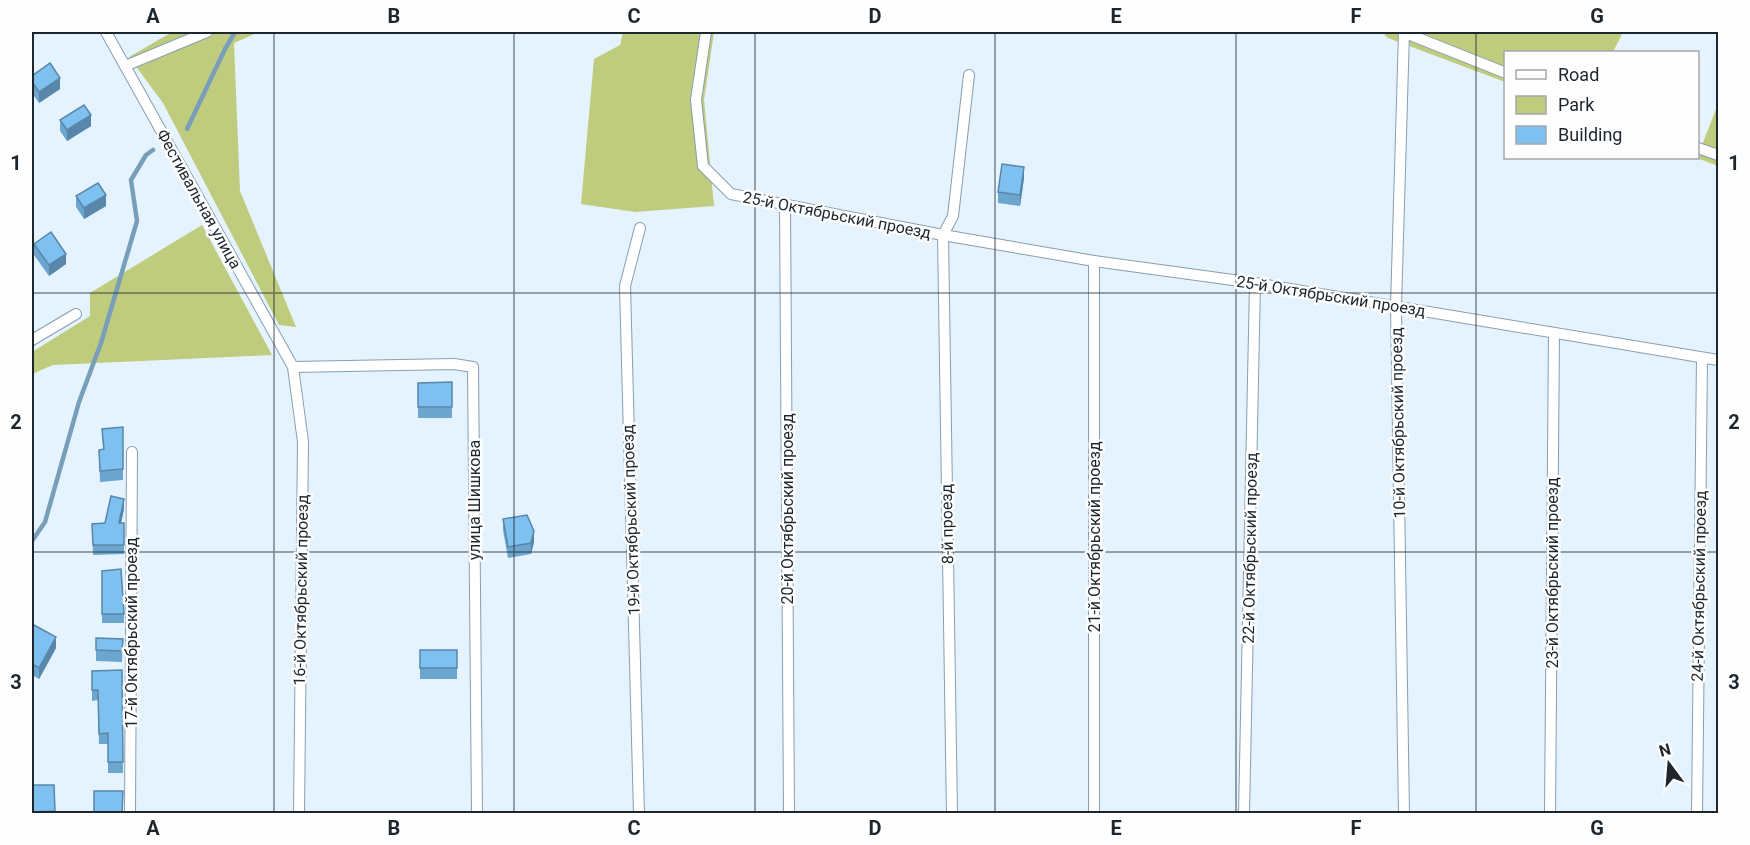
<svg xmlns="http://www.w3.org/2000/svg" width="1750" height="845" viewBox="0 0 1750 845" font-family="Roboto,sans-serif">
<rect width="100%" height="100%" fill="#e5f3ff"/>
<g fill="#bfcb7d">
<path d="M172,32H259L234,43L240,191L296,327L279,325L163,103L129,57Z"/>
<path d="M623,32H714L704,100L714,206L635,212L581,204L594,59L620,45Z"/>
<path d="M1382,32H1623L1613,52H1506L1505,82L1388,38Z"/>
<path d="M1718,104V166L1697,158Z"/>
<path d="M202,225L272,355L53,365L32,374V352L90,316V293Z"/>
</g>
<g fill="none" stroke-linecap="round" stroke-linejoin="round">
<g stroke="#799eba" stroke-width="4.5">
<path d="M187,129L225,49L235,32"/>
<path d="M32,541L45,522L79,402L101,343L137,221L131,180L146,155L153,150"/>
</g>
<defs>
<g id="minor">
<path d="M106,32L293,367L303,442L299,814"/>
<path d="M706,32L696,100L703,166L731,194L943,235L1094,261L1255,283L1718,360"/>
<path d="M1403,32L1506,73"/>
<path d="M1404,32L1396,306L1404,814"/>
<path d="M125,66L207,32"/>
<path d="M1698,148L1718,155"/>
<path d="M785,204L789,814"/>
<path d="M1094,261V814"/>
<path d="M32,340L76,314"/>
<path d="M293,367L454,364L473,367L477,814"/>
<path d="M130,814L132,452"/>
<path d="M639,814L625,286L640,228"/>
<path d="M952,814L943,235L953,216L969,75"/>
<path d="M1244,814L1255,283"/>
<path d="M1550,814L1554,333"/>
<path d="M1697,814L1702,358"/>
</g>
</defs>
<use href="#minor" stroke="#889eb0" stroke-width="12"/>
<use href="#minor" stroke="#fff" stroke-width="10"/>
</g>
<g fill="#6ca6cf">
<path d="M32,76L60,89L39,103L32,93Z"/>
<path d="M60,120L91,126L67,141L60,131Z"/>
<path d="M1024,178L1020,206L998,203V192Z"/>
<path d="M76,196L106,206L84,219L76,207Z"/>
<path d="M34,244L66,264L49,276L34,255Z"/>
<path d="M452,382V418H418V383Z"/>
<path d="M123,427V480L100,482L99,450H103L102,429Z"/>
<path d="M124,509L121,523H124V554L93,555L92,524L105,523Z"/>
<path d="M503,519L534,542L531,554L508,558L503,530Z"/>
<path d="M102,571L124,614V623H102Z"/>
<path d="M32,629L56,648L39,679L32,675Z"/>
<path d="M96,638L123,639L122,662L96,661Z"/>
<rect x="420" y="650" width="37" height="29"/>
<path d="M122,670L123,773H108V744H99L98,700L92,701V671Z"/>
<path d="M32,785H54L55,813H32Z"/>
</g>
<g fill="#5887a9">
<path d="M60,78V89L39,103V92Z"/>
<path d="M91,115V126L67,141V130Z"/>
<path d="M1024,167V178L1020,206V195Z"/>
<path d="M106,195V206L84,219V208Z"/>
<path d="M66,254V264L49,276V265Z"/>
<path d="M124,499V509L119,533V523Z"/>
<path d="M534,531V542L531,554V543Z"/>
<path d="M56,637V648L39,679V668Z"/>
</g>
<g fill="#7ec1f1" stroke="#5887a9" stroke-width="1.5">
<path d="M50,63L60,78L39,92L32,82V76Z"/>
<path d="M84,105L91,115L67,130L60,120Z"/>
<path d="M1002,164L1024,167L1020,195L998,192Z"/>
<path d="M98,183L106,195L84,208L76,196Z"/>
<path d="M51,232L66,254L49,265L34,244Z"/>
<path d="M452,382V407H418V383Z"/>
<path d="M123,427V469L100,471L99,450L104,449L102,429Z"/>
<path d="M111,496L124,499L119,523H124V545H93L92,524L105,523Z"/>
<path d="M527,515L534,531L531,543L508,547L503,519Z"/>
<path d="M121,569L124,614H102V571Z"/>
<path d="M34,625L56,637L39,668L32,664V629Z"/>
<path d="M96,638L123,639L122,651L96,650Z"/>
<rect x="420" y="650" width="37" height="18"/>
<path d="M122,670L123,762H108V733L99,734L98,690H92V671Z"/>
<path d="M32,785H54L55,811L32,812Z"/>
<path d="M94,791H123L122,813H94Z"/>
</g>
<path fill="none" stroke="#1d262d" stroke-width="1.5" stroke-opacity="0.55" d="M274,32V814M514,32V814M755,32V814M995,32V814M1236,32V814M1476,32V814M32,293H1718M32,552H1718"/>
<g text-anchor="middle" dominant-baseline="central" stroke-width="5" stroke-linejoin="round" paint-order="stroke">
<g font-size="16" fill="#1d262d" stroke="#fefefe">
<text transform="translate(199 199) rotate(61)">Фестивальная улица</text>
<text transform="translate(837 215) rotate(11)">25-й Октябрьский проезд</text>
<text transform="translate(1331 296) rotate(9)">25-й Октябрьский проезд</text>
<text transform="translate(1398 423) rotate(-91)">10-й Октябрьский проезд</text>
<text transform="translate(474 500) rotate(-90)">улица Шишкова</text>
<text transform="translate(787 509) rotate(-90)">20-й Октябрьский проезд</text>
<text transform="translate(631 520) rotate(-92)">19-й Октябрьский проезд</text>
<text transform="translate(947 524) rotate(-91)">8-й проезд</text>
<text transform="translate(1094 537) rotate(-90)">21-й Октябрьский проезд</text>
<text transform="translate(1250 548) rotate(-89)">22-й Октябрьский проезд</text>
<text transform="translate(1552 573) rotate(-90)">23-й Октябрьский проезд</text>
<text transform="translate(1699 586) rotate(-89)">24-й Октябрьский проезд</text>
<text transform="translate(301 590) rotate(-89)">16-й Октябрьский проезд</text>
<text transform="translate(131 633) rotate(-90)">17-й Октябрьский проезд</text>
</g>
</g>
<rect width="1750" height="845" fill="none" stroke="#fefefe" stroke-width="66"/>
<rect x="1504" y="51" width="195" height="108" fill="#fefefe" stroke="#a4a8aa" stroke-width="1.5"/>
<rect x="1516" y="70" width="30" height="9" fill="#ffffff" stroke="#a4a8aa" stroke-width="1.5"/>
<text x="1558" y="81" font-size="18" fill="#1d262d">Road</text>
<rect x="1516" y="96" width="30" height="18" fill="#bfcb7d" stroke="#a4a8aa" stroke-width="1.5"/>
<text x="1558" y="111" font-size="18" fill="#1d262d">Park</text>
<rect x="1516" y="126" width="30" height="18" fill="#7ec1f1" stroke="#a4a8aa" stroke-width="1.5"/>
<text x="1558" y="141" font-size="18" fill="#1d262d">Building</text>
<g transform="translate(1669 764) rotate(344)" stroke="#fefefe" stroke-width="4.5" paint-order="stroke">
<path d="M0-4.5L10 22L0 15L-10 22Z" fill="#1d262d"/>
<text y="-9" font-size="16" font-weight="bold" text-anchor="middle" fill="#1d262d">N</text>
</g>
<rect x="33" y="33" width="1684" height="779" fill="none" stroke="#1d262d" stroke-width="2"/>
<g font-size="20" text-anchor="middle" font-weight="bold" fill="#1d262d">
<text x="153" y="23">A</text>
<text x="394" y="23">B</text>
<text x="634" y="23">C</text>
<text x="875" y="23">D</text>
<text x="1116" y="23">E</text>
<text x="1356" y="23">F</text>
<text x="1597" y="23">G</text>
<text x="16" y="170">1</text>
<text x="1734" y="170">1</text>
<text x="16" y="429">2</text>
<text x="1734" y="429">2</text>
<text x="16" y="689">3</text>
<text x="1734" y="689">3</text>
<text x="153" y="835">A</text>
<text x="394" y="835">B</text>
<text x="634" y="835">C</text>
<text x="875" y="835">D</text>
<text x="1116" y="835">E</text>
<text x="1356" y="835">F</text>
<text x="1597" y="835">G</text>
</g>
</svg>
